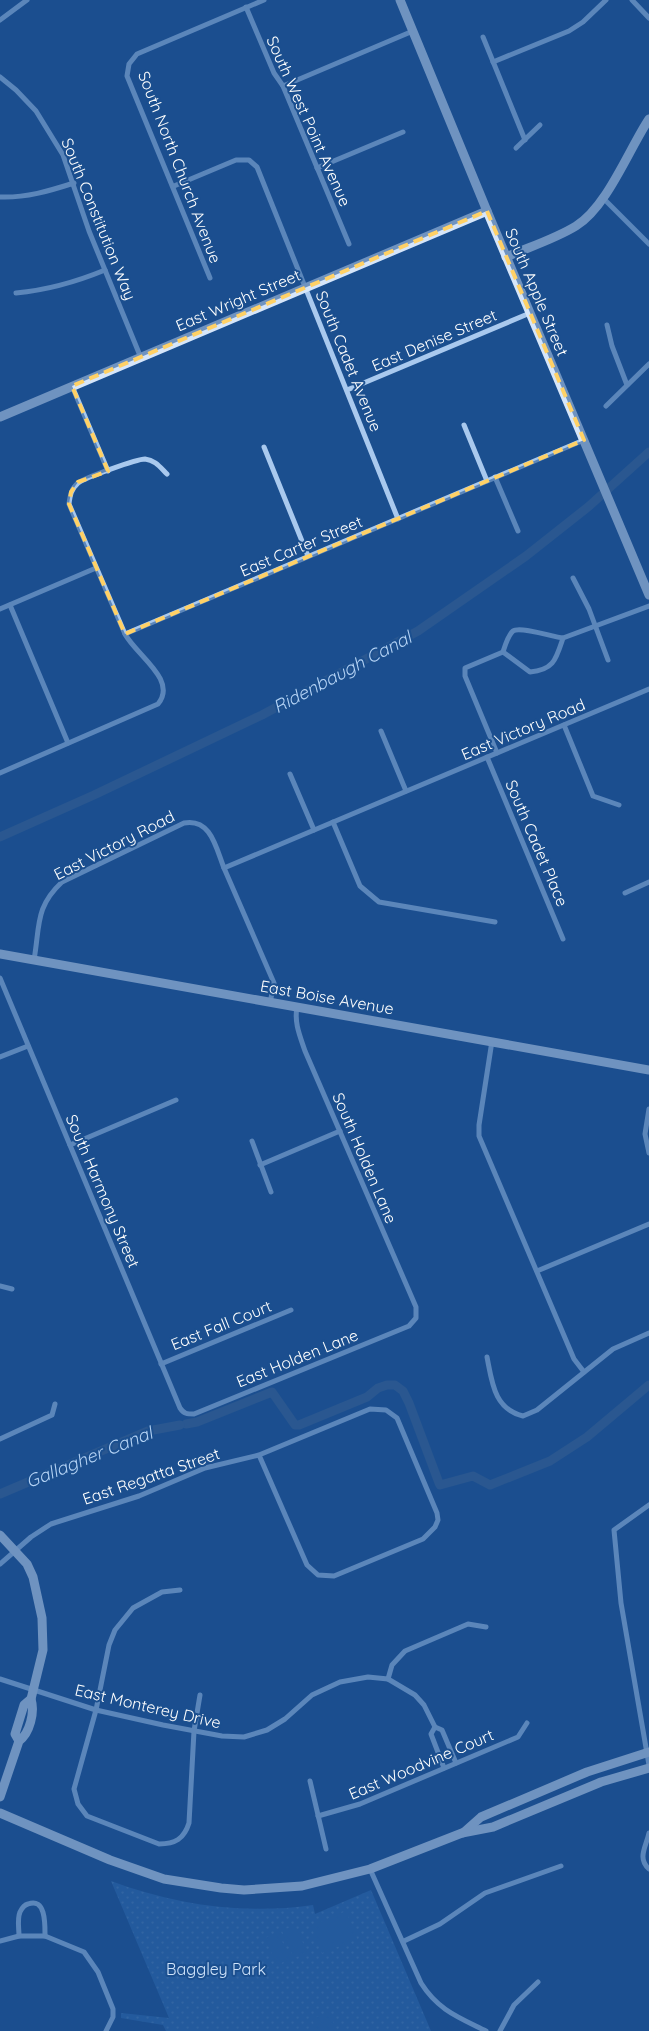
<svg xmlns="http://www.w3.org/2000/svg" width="649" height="2031" viewBox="0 0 649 2031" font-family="Quicksand,sans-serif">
<defs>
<pattern id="park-dots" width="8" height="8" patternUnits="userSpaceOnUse" patternTransform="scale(1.25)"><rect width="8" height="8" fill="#2e69ad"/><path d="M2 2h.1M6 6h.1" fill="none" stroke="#4d80b9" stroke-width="1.8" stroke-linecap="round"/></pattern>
</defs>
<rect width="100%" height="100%" fill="#1b4f8f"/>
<path fill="url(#park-dots)" d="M111,1881C175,1905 244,1915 313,1905L315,1914L371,1890L431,2031H166L163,2025L121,2018V2013L169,2018Z"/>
<g fill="#2e69ad">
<path d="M346,1911L357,1939L322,1953L311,1926Z"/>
<path d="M295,1925L307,1952L294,1958L282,1931Z"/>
<path d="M278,1932L290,1959L277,1965L265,1938Z"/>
<path d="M329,2012L337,2031H317L312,2019Z"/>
</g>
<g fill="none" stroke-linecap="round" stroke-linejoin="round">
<g stroke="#3c6290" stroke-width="9">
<path d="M0,837L94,795L262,715L418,631L526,556L588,507L649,452"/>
<path d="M186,1424L197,1422L272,1392L295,1425H299L367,1397L378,1388L387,1385H395L403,1391L409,1403L439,1483L440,1485L473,1476L490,1485L550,1461L587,1437L649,1385"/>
<path d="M0,1494L148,1431L180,1425"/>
</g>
<g stroke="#a9c9ee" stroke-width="5">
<path d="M632,0L649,18"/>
<path d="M246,7L274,73L283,86L349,244"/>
<path d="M0,20L27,0"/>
<path d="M483,37L525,140"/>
<path d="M493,62L569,31L583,22L606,0"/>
<path d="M0,77L16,90L36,111L63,155L89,231L141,358"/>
<path d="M283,86L413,31"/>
<path d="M516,148L540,125"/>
<path d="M317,168L403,132"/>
<path d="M174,186L236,160H249L257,167L398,519"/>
<path d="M0,197C26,198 49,191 74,183"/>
<path d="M603,198L649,244"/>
<path d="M210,278L127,76L129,64L137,54L264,0"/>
<path d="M16,293C48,290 76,282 105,270"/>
<path d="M607,325L612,346L627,385"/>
<path d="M72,386L108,471"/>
<path d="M347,390L530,313"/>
<path d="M606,406L649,364"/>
<path d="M464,425L487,481"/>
<path d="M264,447L308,556"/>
<path d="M495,477L518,531"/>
<path d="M573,578L589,609L608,660"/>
<path d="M10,605L68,743"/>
<path d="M0,609L96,568"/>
<path d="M125,634L584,440"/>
<path d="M503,652L530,672C554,670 556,659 563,638"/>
<path d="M564,725L593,796L619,805"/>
<path d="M381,731L406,791"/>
<path d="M497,753L465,676V668L503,652C505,646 508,635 513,631C520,626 553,637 563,638L649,606"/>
<path d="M487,757L563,939"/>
<path d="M0,773L158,704C178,680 136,655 125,634L69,504C70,496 71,489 78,483C84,478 137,459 145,459C155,460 160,467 167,474"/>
<path d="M290,774L314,830"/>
<path d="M333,822L360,886L379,902L495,922"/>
<path d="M224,868L274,983L270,1003"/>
<path d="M625,893L649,882"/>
<path d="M34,960C40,926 35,907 62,882L184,823C211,818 216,848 224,868L649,689"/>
<path d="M0,978L180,1408C184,1414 187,1414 194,1414L409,1326L416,1318V1307L305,1051C300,1036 294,1023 297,1007"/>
<path d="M492,1041L479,1125V1136L574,1359L584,1372"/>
<path d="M0,1057L28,1046"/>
<path d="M649,1109L645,1134L649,1153"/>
<path d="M252,1141L271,1192"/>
<path d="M70,1145L176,1100"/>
<path d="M260,1165L340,1131"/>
<path d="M537,1271L649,1224"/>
<path d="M0,1286L12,1289"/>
<path d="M487,1357C492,1382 494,1409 523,1416L537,1410L613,1349L649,1333"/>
<path d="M161,1364L291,1310"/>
<path d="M0,1439L52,1415L55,1404"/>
<path d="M649,1505L614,1530L621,1603L649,1765"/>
<path d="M0,1564L31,1537L51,1524L139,1496L205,1468L259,1455L370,1409L386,1410L397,1418L437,1513L438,1520L435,1527L423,1539L334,1576L318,1575L307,1565L259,1455"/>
<path d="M180,1590L162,1592L133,1608L115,1630L109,1645L96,1710L74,1789L78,1804L87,1816L159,1844C175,1844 184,1839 189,1823L194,1731L200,1695"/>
<path d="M0,1679L96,1710L163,1725L222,1736L244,1737L267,1730L285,1719L312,1695L340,1682L368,1677L388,1679L415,1695L424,1705L435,1727"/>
<path d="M388,1679L392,1665L405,1651L468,1624L486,1627"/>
<path d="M444,1768L431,1734L435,1727L442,1730L456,1763"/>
<path d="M310,1781L326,1849"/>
<path d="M318,1816L360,1804L518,1737L527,1723"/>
<path d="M649,1833C646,1847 637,1858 649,1869"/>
<path d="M370,1869L421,1983C438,2010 458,2017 486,2031"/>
<path d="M19,1936C19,1928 17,1919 20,1912C22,1908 24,1905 28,1904C46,1897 45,1925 45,1936"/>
<path d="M0,1941L19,1936H45L84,1952L98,1972L113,2009V2017L106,2031"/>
<path d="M404,1941L440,1924L485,1893L561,1866"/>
<path d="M500,2031L514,2005L538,1982"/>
</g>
<g stroke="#d6e6fa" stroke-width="9">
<path d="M400,0L487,211L649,595"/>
<path d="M506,257C529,247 555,239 576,226C607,207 629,149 649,119"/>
<path d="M0,417L487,211"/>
<path d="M0,954L649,1070"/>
<path d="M0,1535L27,1564L33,1577L42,1618L43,1650L31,1699"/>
<path d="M0,1797L19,1741C30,1733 35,1712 31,1699L24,1705L15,1734L19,1741"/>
<path d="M0,1813L110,1860L164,1879L221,1888L244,1890L302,1886L370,1869L462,1833L493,1827L601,1782L649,1768"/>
<path d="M463,1833L481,1817L587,1772L649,1752"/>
</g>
</g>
<path d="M0 0H649V2031H0ZM487,211L584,440L125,634L69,504L71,492L78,482L108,471L72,386Z" fill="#1b4f8f" fill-opacity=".55" fill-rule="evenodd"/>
<path fill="none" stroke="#ffd166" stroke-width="4" stroke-dasharray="10 6" stroke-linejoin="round" d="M487,211L584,440L125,634L69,504L71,492L78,482L108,471L72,386Z"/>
<g text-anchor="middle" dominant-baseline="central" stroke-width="4" stroke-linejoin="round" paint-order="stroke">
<g font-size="16" fill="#fff" stroke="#1b4f8f">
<text transform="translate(309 121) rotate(66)">South West Point Avenue</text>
<text transform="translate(180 167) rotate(69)">South North Church Avenue</text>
<text transform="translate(99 219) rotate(68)">South Constitution Way</text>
<text transform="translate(537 292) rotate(67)">South Apple Street</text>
<text transform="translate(238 300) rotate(-23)">East Wright Street</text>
<text transform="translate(434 340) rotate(-23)">East Denise Street</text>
<text transform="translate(349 361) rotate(68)">South Cadet Avenue</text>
<text transform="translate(301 546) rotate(-23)">East Carter Street</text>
<text transform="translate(523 729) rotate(-23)">East Victory Road</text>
<text transform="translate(537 843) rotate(67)">South Cadet Place</text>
<text transform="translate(114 845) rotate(-27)">East Victory Road</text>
<text transform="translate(327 997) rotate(10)">East Boise Avenue</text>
<text transform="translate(365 1158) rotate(67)">South Holden Lane</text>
<text transform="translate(103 1191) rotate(67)">South Harmony Street</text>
<text transform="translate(221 1325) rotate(-22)">East Fall Court</text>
<text transform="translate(297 1358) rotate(-22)">East Holden Lane</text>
<text transform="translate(151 1476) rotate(-19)">East Regatta Street</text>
<text transform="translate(148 1706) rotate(13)">East Monterey Drive</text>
<text transform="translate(421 1764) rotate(-23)">East Woodvine Court</text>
</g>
<g font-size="16" fill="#cfe3fa" stroke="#1b4f8f">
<text x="216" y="1969">Baggley Park</text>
</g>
<g font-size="18" font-style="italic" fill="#b5d3f5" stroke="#1b4f8f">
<text transform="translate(342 672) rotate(-28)">Ridenbaugh Canal</text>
<text transform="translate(89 1457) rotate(-22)">Gallagher Canal</text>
</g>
</g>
</svg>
